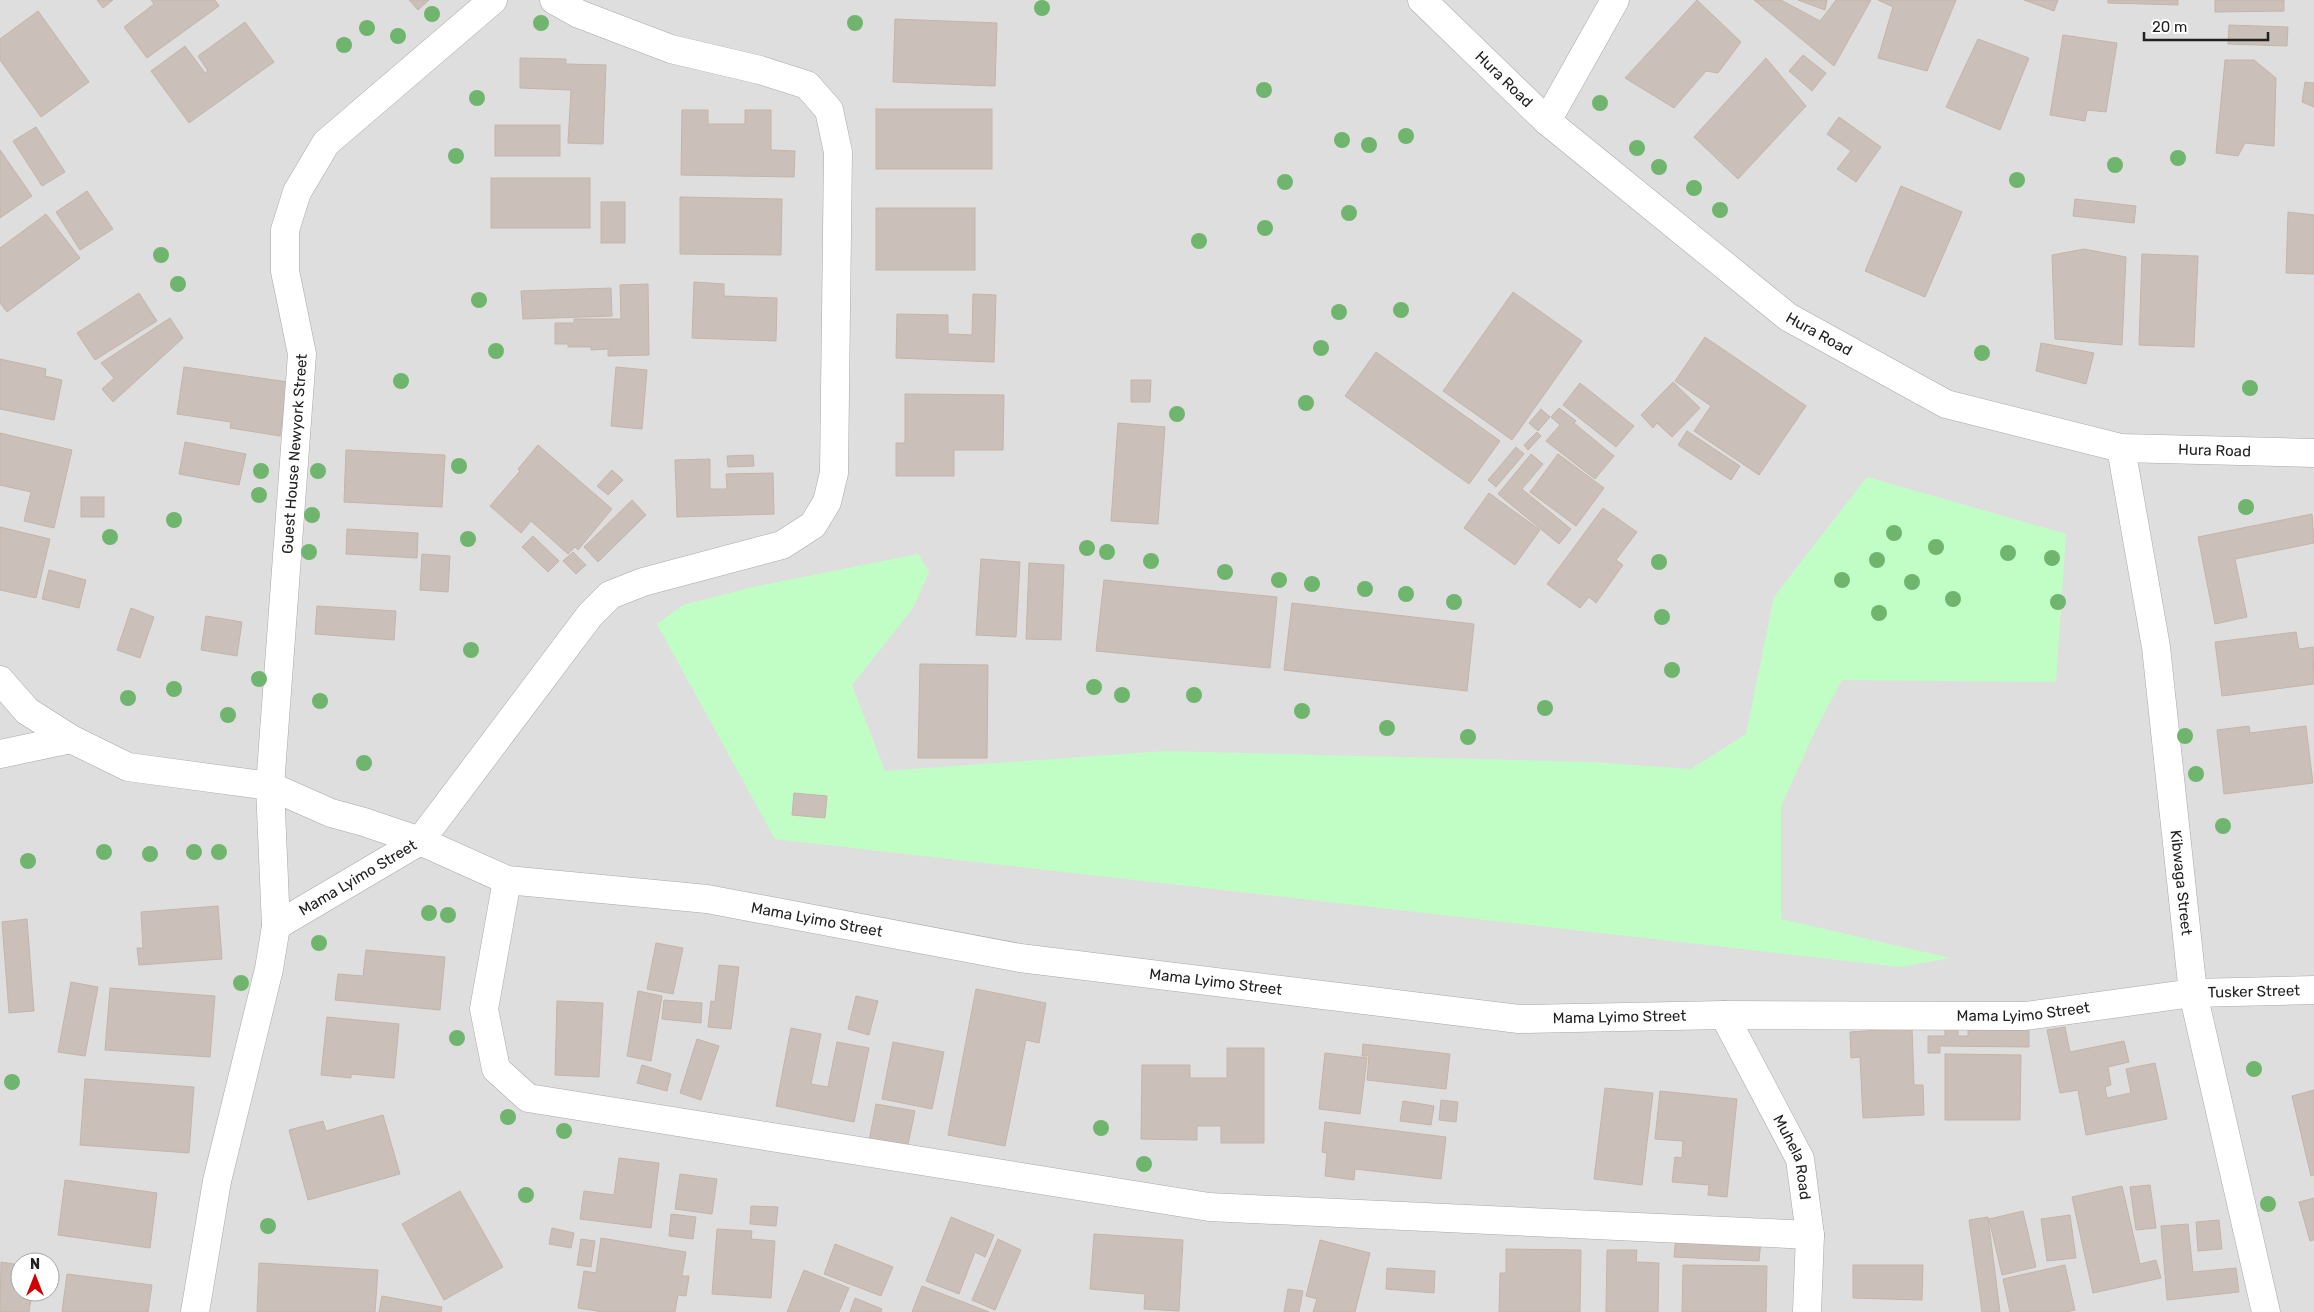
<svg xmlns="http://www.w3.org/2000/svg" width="2314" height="1312" viewBox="0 0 2314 1312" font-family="Rubik,sans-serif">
<rect width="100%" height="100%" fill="#f2eee6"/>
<path fill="#dfdede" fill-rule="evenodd" d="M0,0H2314V1312H0ZM20,1262H50V1292H20Z"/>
<path fill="#c1fec5" d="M1867,477L2066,534L2056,682L1842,680L1816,729L1781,806V919L1950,958L1900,967L775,839L657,624L683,605L753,587L918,554L929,572L913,608L852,685L885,771L1166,751L1591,762L1691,769L1746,734L1774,597Z"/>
<g fill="#cac0b9" stroke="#c5b4a7">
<path d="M97,0H113L103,8Z"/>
<path d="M151,0H215L219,6L147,58L124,27L154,4Z"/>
<path d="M409,0H429L418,10Z"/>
<path d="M1697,0L1741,42L1718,73L1706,71L1674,108L1625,78Z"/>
<path d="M1754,0H1781L1820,21L1836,0H1871L1834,66Z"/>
<path d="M1798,0H1827L1825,10Z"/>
<path d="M1878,0H1956L1927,71L1878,58L1893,7Z"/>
<path d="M2024,0H2058L2054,11Z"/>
<path d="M2108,0H2178V5L2108,3Z"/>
<path d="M2215,0H2284V11L2215,12Z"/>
<path d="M38,11L89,82L41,117L0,60V39Z"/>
<path d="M895,19L997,23L995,86L893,82Z"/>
<path d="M245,22L274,62L189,123L151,71L185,46L205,73L208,71L198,56Z"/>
<path d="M2229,25L2288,27L2287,46L2228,44Z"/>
<path d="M2063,35L2117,43L2106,112L2087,110L2085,121L2050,115Z"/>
<path d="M1978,39L2029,58L2000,130L1946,107Z"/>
<path d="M1803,55L1826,73L1812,91L1789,71Z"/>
<path d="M520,58L566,59V64L606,65L603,144L568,143L571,90L520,88Z"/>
<path d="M1766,58L1806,106L1738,179L1694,137Z"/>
<path d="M2225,60H2254L2276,78L2274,146L2245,143L2238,156L2216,153Z"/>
<path d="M2305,82L2314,83V107L2302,102Z"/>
<rect x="876" y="109" width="116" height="60"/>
<path d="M682,110H708V124H745V110H771V150L795,151L794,177L681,175Z"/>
<path d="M1839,117L1881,147L1856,182L1837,169L1851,151L1827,134Z"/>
<rect x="495" y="125" width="65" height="31"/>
<path d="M36,127L65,172L42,186L13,141Z"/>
<path d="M0,150L32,196L0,218Z"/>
<rect x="491" y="178" width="99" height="50"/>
<path d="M1901,186L1962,212L1925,297L1865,271Z"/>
<path d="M87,191L113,229L80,250L56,212Z"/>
<path d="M680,197L782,199L781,255L680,254Z"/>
<path d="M2075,199L2136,206L2134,223L2073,216Z"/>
<rect x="601" y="202" width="24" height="41"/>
<rect x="876" y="208" width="99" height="62"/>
<path d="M2288,212L2314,215V274L2286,273Z"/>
<path d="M46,214L80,258L7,312L0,303V248Z"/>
<path d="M2084,249L2126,257L2122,345L2055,339L2052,255Z"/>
<path d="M2142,254L2198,256L2194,347L2139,345Z"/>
<path d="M694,282L724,284V296L777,298L776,341L692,338Z"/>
<path d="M648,284L649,355L608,356V349L591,350V347H568V344H555V323H574V319H621L620,285Z"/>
<path d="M611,288L612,316L523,319L521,291Z"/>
<path d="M1513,292L1582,341L1512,440L1443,391Z"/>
<path d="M139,293L157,321L95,360L77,333Z"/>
<path d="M973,294L996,295L994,362L896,358L897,314L948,315V334L972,335Z"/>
<path d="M170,318L183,338L113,402L102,389L114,378L101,363Z"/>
<path d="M1705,337L1806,406L1759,475L1694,431L1711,406L1675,381Z"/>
<path d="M2041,343L2094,353L2086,384L2036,371Z"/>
<path d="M1376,352L1500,441L1469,484L1345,396Z"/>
<path d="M0,359L46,369L45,376L62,380L54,420L0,409Z"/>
<path d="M184,367L288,382L280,436L230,428L231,422L177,414Z"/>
<path d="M616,367L647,370L642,429L611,426Z"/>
<path d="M1131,380H1151L1150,402H1131Z"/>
<path d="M1673,382L1700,408L1672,437L1657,423L1653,428L1641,415Z"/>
<path d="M1580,383L1634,426L1616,447L1563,405Z"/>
<path d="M905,394L1004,395L1003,450H954V476H896V443H905Z"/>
<path d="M1559,408L1576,421L1574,423L1614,456L1595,479L1546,441L1560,425L1551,417Z"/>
<path d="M1541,409L1550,417L1538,431L1529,423Z"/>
<path d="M1118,423L1165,427L1158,524L1111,521Z"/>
<path d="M1687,431L1740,466L1731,480L1678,445Z"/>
<path d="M1537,432L1541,436L1528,450L1524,445Z"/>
<path d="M0,433L72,450L54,528L24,521L31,492L0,485Z"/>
<path d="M185,442L246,454L239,485L179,474Z"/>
<path d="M538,445L612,509L578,550L575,547L568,554L531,521L521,533L490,506L520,471L518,469Z"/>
<path d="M1516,447L1524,454L1496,487L1488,480Z"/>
<path d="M346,450L445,455L442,507L344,502Z"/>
<path d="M1531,454L1543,464L1522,489L1571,529L1559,544L1498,494Z"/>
<path d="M1558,454L1604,488L1576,526L1530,492Z"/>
<path d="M753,455L754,466L728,467L727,456Z"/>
<path d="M710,459V489H727L726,474L773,473L774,514L677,517L675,460Z"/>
<path d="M612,470L623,480L608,495L597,486Z"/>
<path d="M1489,493L1540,530L1515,565L1464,528Z"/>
<rect x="81" y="497" width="23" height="20"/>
<path d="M632,500L646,515L598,562L584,547Z"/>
<path d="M1603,508L1637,532L1616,560L1623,565L1596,603L1589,597L1580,608L1547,584Z"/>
<path d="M2312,514L2314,543L2235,559L2247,617L2215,624L2198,537Z"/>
<path d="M0,527L50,539L36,598L0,590Z"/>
<path d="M347,529L418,533L417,558L346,554Z"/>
<path d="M533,536L559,561L548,572L522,547Z"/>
<path d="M573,552L586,565L576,574L563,561Z"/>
<path d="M422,554L450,556L448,592L420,590Z"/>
<path d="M981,559L1020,562L1016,637L976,635Z"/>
<path d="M1029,563L1064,565L1061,640L1026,639Z"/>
<path d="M49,570L86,580L79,608L42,599Z"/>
<path d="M1104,580L1277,597L1270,668L1096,651Z"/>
<path d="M1292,603L1474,624L1467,691L1284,670Z"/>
<path d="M317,606L396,611L394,640L315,634Z"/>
<path d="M131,608L154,617L140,658L117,650Z"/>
<path d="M206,616L242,622L237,656L201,650Z"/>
<path d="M2296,632L2299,649L2313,647L2314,684L2222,696L2215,642Z"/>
<path d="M920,664L988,665L987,758H918Z"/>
<path d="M2249,726L2250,733L2306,726L2313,783L2224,794L2217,730Z"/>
<path d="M794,793L827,796L825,818L792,815Z"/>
<path d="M218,906L222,959L139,965L137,948H143L141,912Z"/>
<path d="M27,919L34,1011L9,1013L2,922Z"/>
<path d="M656,943L683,948L673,994L647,989Z"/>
<path d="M366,950L445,957L440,1010L335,1000L338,974L363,976Z"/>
<path d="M719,965L739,967L731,1029L708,1027L711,1001L715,1002Z"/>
<path d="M71,982L98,987L85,1056L58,1052Z"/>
<path d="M110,988L215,996L210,1057L105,1050Z"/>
<path d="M976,989L1046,1003L1039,1043L1026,1040L1005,1146L948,1135Z"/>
<path d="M638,991L662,996L651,1061L627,1056Z"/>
<path d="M856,996L878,1001L869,1035L848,1029Z"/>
<path d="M664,1000L702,1003L701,1023L662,1019Z"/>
<path d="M557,1001L603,1003L599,1077L555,1075Z"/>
<path d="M327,1017L399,1024L394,1078L351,1074V1078L321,1075Z"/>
<path d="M1968,1019H2029V1047L1940,1046V1053H1928V1036H1945V1020L1958,1021V1036H1968Z"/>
<path d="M2065,1027L2070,1052L2124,1041L2129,1062L2108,1067L2111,1085L2105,1087L2107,1098L2131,1093L2126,1069L2155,1063L2167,1119L2086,1135L2078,1090L2060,1093L2047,1030Z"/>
<path d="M791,1028L821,1034L811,1084L828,1087L837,1042L869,1048L854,1122L776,1106Z"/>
<path d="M1912,1028L1914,1085H1923L1924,1115L1863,1118L1860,1057L1851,1058L1850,1032Z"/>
<path d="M697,1039L719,1046L701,1100L680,1093Z"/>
<path d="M893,1042L944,1052L932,1109L882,1099Z"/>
<path d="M1363,1044L1450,1054L1446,1089L1367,1080L1369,1056H1362Z"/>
<path d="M1227,1048H1264V1143H1221V1126H1197V1140L1141,1139L1142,1065H1190V1078H1227Z"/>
<path d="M1325,1053L1367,1058L1360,1114L1319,1109Z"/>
<path d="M1945,1054L2021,1055L2020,1120H1945Z"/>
<path d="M642,1065L671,1074L667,1091L637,1083Z"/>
<path d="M85,1079L194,1087L189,1153L80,1145Z"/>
<path d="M1605,1088L1653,1093L1642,1185L1594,1179Z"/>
<path d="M2314,1090V1175L2311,1176L2292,1096Z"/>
<path d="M1660,1091L1737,1099L1727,1197L1708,1195L1709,1185L1672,1182L1675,1157L1682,1158L1683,1141L1655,1139Z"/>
<path d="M1441,1100L1458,1102L1456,1122L1439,1120Z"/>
<path d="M1403,1101L1434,1106L1431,1125L1400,1121Z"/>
<path d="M876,1104L915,1111L907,1149L869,1141Z"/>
<path d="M383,1115L400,1174L308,1200L289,1130L323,1121L326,1131Z"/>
<path d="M1325,1122L1446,1137L1441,1179L1355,1169L1354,1180L1325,1176L1327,1153L1322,1152Z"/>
<path d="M619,1158L659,1163L651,1228L580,1219L584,1191L614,1195Z"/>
<path d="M680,1174L717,1179L712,1214L675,1209Z"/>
<path d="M65,1180L157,1193L150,1248L58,1235Z"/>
<path d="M2150,1185L2156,1228L2136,1230L2130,1187Z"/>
<path d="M2122,1186L2140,1264L2156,1260L2161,1278L2093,1293L2072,1197Z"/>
<path d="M460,1191L503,1267L444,1300L402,1224Z"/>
<path d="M2314,1198V1240L2310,1241L2299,1202Z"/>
<path d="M751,1206L778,1207L776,1226L750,1224Z"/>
<path d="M2023,1211L2036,1267L2002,1275L1989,1219Z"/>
<path d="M671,1214L696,1217L693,1239L669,1236Z"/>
<path d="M2070,1215L2076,1258L2047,1261L2041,1219Z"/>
<path d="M951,1217L994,1235L985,1257L975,1252L959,1294L926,1281Z"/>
<path d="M1988,1217L2000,1312H1982L1969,1220Z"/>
<path d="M2219,1220L2222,1249L2198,1251L2196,1222Z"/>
<path d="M2188,1224L2193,1272L2236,1268L2239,1292L2167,1300L2161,1226Z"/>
<path d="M552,1228L574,1233L571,1248L549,1244Z"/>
<path d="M717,1229L752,1231L751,1239L775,1241L771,1298L712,1294Z"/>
<path d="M1094,1234L1183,1240L1179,1311L1144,1309L1145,1294L1090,1289Z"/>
<path d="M1676,1235L1761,1240L1759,1261L1674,1257Z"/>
<path d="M601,1238L686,1252L682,1276H689L686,1296L678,1295L675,1312H603L578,1308L584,1271L596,1273Z"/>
<path d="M581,1239L595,1241L591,1267L577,1265Z"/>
<path d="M998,1239L1021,1250L995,1310L972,1300Z"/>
<path d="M1320,1240L1370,1253L1355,1312H1313L1317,1299L1306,1296Z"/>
<path d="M835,1244L893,1267L881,1296L824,1274Z"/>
<path d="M1506,1249L1581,1250L1580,1312H1499L1500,1273H1506Z"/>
<path d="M1607,1250H1637L1636,1262L1659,1263L1658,1312H1606Z"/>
<path d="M1,1262L20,1265V1292H32L29,1312H0Z"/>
<path d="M259,1263L378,1270L375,1312H257Z"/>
<path d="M1683,1265L1767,1266L1766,1312H1682Z"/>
<path d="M1853,1265H1923L1922,1300L1853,1298Z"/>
<path d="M2065,1265L2075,1310L2066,1312H2010L2003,1279Z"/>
<path d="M1387,1268L1435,1271L1434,1293L1386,1289Z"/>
<path d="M804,1270L849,1288L839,1312H787Z"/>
<path d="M67,1274L152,1285L148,1312H62Z"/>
<path d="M922,1286L989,1312H912Z"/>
<path d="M1288,1289L1303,1291L1299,1312H1284Z"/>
<path d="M382,1296L442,1307L441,1312H379Z"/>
<path d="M855,1298L882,1309L881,1312H850Z"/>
</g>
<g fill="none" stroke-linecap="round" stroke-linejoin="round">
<defs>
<g id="street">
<path id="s1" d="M1422,0L1547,121L1788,317L1946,404L2121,448L2314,453"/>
<path d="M1547,121L1615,0"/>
<path id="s2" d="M2121,448L2156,647L2193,993L2266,1312"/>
<path id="s3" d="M0,680L27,711L71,739L128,767L270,786L331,813L364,822L420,841L507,880L707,899L1020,958L1519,1019L1724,1015L2025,1016L2193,993L2314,990"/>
<path d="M0,754L71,739"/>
<path d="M507,880L484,1009L496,1069L528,1098L1209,1207L1810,1235"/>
<path id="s4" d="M276,926L420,841L590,615L610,595L643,582L782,545L813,525L827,502L834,473L838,152L829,110L807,85L760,70L671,49L579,14L554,0"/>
<path id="s5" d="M1724,1015L1800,1159L1810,1235L1807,1312"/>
<path id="s6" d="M195,1312L217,1181L269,969L276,926L270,786L302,354L285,271V230L297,192L326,143L493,0"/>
</g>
</defs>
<use href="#street" stroke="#a8a8a8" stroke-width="29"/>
<use href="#street" stroke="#fff" stroke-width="28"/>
</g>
<g fill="#6fb56d">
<circle cx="1042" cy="8" r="8"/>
<circle cx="432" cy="14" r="8"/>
<circle cx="541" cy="23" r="8"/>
<circle cx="855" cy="23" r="8"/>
<circle cx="367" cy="28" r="8"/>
<circle cx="398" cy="36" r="8"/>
<circle cx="344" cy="45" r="8"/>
<circle cx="1264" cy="90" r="8"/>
<circle cx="477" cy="98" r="8"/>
<circle cx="1600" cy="103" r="8"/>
<circle cx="1406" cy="136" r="8"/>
<circle cx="1342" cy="140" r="8"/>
<circle cx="1369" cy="145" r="8"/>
<circle cx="1637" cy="148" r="8"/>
<circle cx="456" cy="156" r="8"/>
<circle cx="2178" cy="158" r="8"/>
<circle cx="2115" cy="165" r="8"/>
<circle cx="1659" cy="167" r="8"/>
<circle cx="2017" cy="180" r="8"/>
<circle cx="1285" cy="182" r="8"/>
<circle cx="1694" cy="188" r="8"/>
<circle cx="1720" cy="210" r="8"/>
<circle cx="1349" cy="213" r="8"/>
<circle cx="1265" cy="228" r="8"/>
<circle cx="1199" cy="241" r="8"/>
<circle cx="161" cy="255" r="8"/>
<circle cx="178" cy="284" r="8"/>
<circle cx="479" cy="300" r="8"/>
<circle cx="1401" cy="310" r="8"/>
<circle cx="1339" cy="312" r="8"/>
<circle cx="1321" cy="348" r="8"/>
<circle cx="496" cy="351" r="8"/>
<circle cx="1982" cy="353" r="8"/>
<circle cx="401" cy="381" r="8"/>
<circle cx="2250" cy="388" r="8"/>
<circle cx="1306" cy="403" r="8"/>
<circle cx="1177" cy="414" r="8"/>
<circle cx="459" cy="466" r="8"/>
<circle cx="261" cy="471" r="8"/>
<circle cx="318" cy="471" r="8"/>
<circle cx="259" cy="495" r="8"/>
<circle cx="2246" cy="507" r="8"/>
<circle cx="312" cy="515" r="8"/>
<circle cx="174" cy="520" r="8"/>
<circle cx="1894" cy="533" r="8"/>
<circle cx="110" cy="537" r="8"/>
<circle cx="468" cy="539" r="8"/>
<circle cx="1936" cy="547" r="8"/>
<circle cx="1087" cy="548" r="8"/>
<circle cx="309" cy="552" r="8"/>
<circle cx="1107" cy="552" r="8"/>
<circle cx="2008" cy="553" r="8"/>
<circle cx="2052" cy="558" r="8"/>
<circle cx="1877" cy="560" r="8"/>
<circle cx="1151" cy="561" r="8"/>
<circle cx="1659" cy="562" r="8"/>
<circle cx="1225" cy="572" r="8"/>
<circle cx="1279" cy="580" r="8"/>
<circle cx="1842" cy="580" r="8"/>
<circle cx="1912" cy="582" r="8"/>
<circle cx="1312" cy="584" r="8"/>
<circle cx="1365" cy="589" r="8"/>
<circle cx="1406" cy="594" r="8"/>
<circle cx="1953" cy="599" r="8"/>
<circle cx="1454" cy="602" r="8"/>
<circle cx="2058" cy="602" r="8"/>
<circle cx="1879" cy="613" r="8"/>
<circle cx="1662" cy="617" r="8"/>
<circle cx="471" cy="650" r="8"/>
<circle cx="1672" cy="670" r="8"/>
<circle cx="259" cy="679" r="8"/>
<circle cx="1094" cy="687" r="8"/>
<circle cx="174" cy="689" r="8"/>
<circle cx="1122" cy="695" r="8"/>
<circle cx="1194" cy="695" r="8"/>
<circle cx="128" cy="698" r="8"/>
<circle cx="320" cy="701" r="8"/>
<circle cx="1545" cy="708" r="8"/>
<circle cx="1302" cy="711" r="8"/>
<circle cx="228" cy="715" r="8"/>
<circle cx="1387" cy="728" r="8"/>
<circle cx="2185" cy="736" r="8"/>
<circle cx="1468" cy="737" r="8"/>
<circle cx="364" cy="763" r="8"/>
<circle cx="2196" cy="774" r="8"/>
<circle cx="2223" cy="826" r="8"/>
<circle cx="104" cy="852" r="8"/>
<circle cx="194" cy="852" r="8"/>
<circle cx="219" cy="852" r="8"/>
<circle cx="150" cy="854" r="8"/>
<circle cx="28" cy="861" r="8"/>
<circle cx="429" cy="913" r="8"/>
<circle cx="448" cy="915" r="8"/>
<circle cx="319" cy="943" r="8"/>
<circle cx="241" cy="983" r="8"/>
<circle cx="457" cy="1038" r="8"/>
<circle cx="2254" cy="1069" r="8"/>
<circle cx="12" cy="1082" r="8"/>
<circle cx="508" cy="1117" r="8"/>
<circle cx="1101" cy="1128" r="8"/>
<circle cx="564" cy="1131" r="8"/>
<circle cx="1144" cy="1164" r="8"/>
<circle cx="526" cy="1195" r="8"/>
<circle cx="2268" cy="1204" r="8"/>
<circle cx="268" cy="1226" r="8"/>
</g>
<g text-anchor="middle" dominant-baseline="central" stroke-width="4.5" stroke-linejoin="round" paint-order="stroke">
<g font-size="15" fill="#212121" stroke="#fff">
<text stroke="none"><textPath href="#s1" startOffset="114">Hura Road</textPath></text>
<text stroke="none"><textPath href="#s1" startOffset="520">Hura Road</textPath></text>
<text stroke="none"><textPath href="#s1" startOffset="939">Hura Road</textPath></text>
<text stroke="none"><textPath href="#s6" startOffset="868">Guest House Newyork Street</textPath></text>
<text stroke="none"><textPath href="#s4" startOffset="95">Mama Lyimo Street</textPath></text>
<text stroke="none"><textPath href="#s2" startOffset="439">Kibwaga Street</textPath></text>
<text stroke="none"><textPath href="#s3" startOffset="868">Mama Lyimo Street</textPath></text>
<text stroke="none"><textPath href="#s3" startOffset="1272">Mama Lyimo Street</textPath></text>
<text stroke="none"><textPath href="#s3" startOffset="2314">Tusker Street</textPath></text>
<text stroke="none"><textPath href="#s3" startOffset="2082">Mama Lyimo Street</textPath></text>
<text stroke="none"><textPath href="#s3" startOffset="1678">Mama Lyimo Street</textPath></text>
<text stroke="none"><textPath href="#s5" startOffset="159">Muhela Road</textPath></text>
</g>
</g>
<g transform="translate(35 1277)"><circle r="24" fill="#ffffff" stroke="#a6a6a6"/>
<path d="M0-4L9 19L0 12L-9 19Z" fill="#d10004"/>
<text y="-8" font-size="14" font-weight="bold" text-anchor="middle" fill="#212121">N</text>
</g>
<path d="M2144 32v8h124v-8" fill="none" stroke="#212121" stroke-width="2.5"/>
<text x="2152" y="32" font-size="15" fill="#212121" stroke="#ffffff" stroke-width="4" paint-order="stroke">20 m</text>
</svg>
